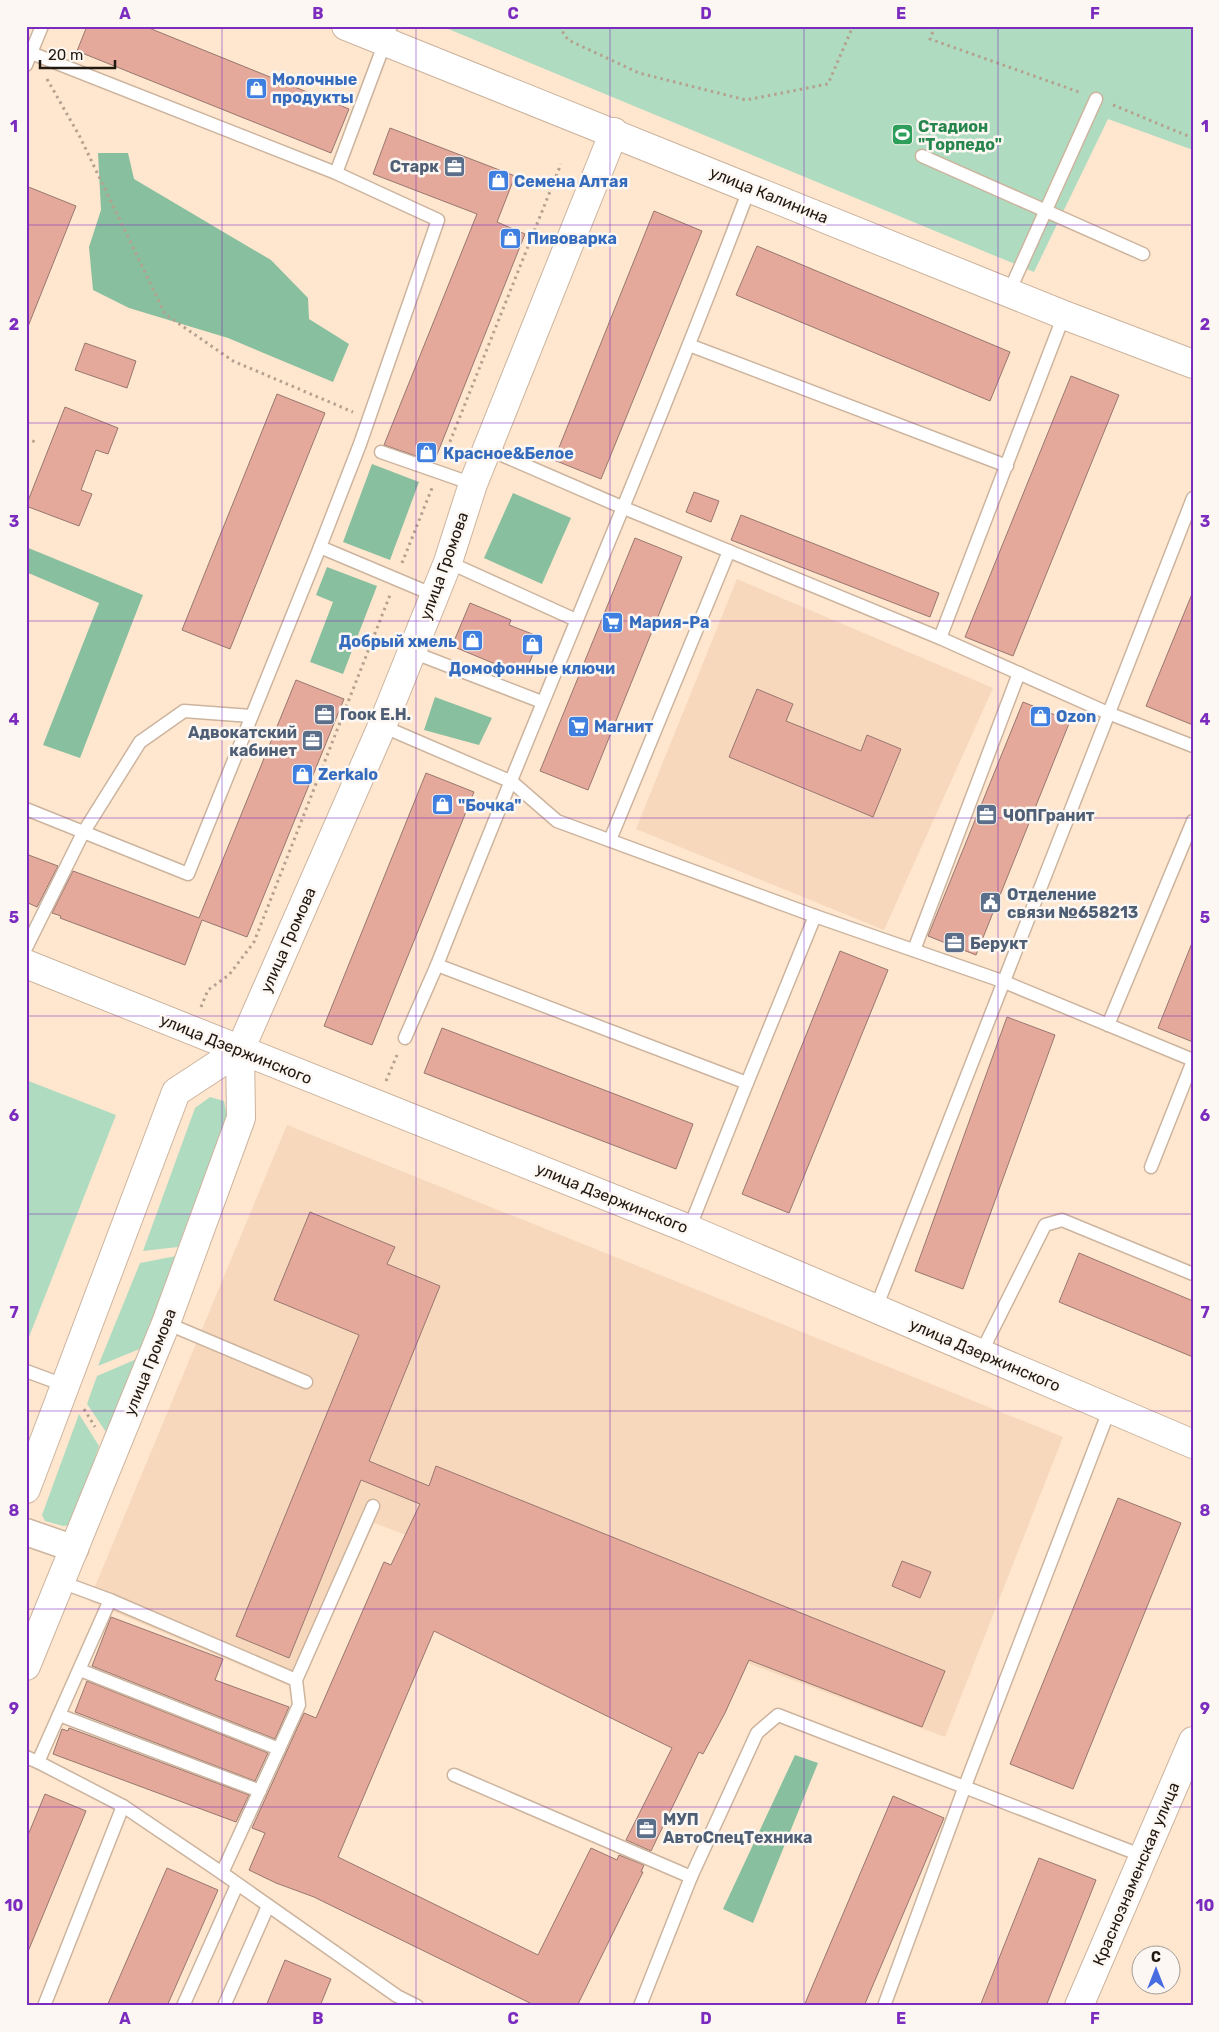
<svg xmlns="http://www.w3.org/2000/svg" width="1219" height="2032" viewBox="0 0 1219 2032" font-family="Rubik,sans-serif">
<rect width="100%" height="100%" fill="#ffe6cf"/>
<g fill="#f7d8bc">
<path d="M737,579L993,688L884,930L636,829Z"/>
<path d="M287,1125L1063,1437L945,1737L374,1523L299,1690L89,1601Z"/>
</g>
<g fill="#afdcc0">
<path d="M441,26H1193V150L1108,119L1034,272Z"/>
<path d="M26,1080L116,1115L29,1337L26,1336Z"/>
<path d="M210,1097L224,1101L227,1116L178,1247L143,1251L195,1108Z"/>
<path d="M176,1256L142,1348L98,1366L140,1263Z"/>
<path d="M139,1358L108,1435L87,1404L97,1376Z"/>
<path d="M79,1414L99,1446L72,1525L63,1526L45,1521L42,1515Z"/>
</g>
<g fill="#88bf9e">
<path d="M98,153H128L134,179L271,260L308,298L309,319L349,344L333,382L228,338L129,308L93,290L89,247L101,210Z"/>
<path d="M372,464L419,482L390,560L343,542Z"/>
<path d="M513,493L571,518L542,584L484,558Z"/>
<path d="M26,547L143,595L80,758L43,745L99,603L26,572Z"/>
<path d="M327,567L377,586L343,674L310,662L333,602L316,595Z"/>
<path d="M435,697L492,718L479,745L424,730Z"/>
<path d="M795,1755L818,1763L753,1923L723,1909Z"/>
</g>
<g fill="#e5a99b" stroke="#977770">
<path d="M87,26H144L349,109L331,153L77,51Z"/>
<path d="M390,128L515,176L497,222L525,234L434,462L384,445L477,214L373,174Z"/>
<path d="M26,186L76,206L27,329H26Z"/>
<path d="M654,211L702,231L601,479L554,460Z"/>
<path d="M757,246L1010,352L990,401L736,295Z"/>
<path d="M85,343L136,361L127,388L75,370Z"/>
<path d="M1071,376L1119,395L1013,656L965,637Z"/>
<path d="M277,394L325,413L230,649L182,630Z"/>
<path d="M65,407L118,428L108,454L96,450L81,490L92,494L79,526L26,506Z"/>
<path d="M694,492L719,501L711,522L686,512Z"/>
<path d="M741,515L939,593L930,617L731,540Z"/>
<path d="M635,538L682,557L588,790L540,771Z"/>
<path d="M1192,594H1193V725L1146,706Z"/>
<path d="M470,603L511,620L509,625L540,637L524,676L452,646Z"/>
<path d="M296,680L344,699L247,937L202,920L185,965L60,918L61,916L52,913L73,871L199,918Z"/>
<path d="M757,689L793,704L786,721L861,751L867,735L901,749L873,817L729,757Z"/>
<path d="M1023,702L1070,721L976,955L928,936Z"/>
<path d="M426,773L474,792L372,1045L324,1026Z"/>
<path d="M26,854L58,866L37,907L26,902Z"/>
<path d="M1192,943H1193V1042L1158,1028Z"/>
<path d="M840,951L888,970L789,1213L742,1194Z"/>
<path d="M1007,1017L1055,1035L963,1289L915,1271Z"/>
<path d="M442,1028L693,1124L676,1169L424,1073Z"/>
<path d="M310,1212L395,1247L387,1264L440,1286L369,1461L429,1486L436,1466L945,1671L922,1727L749,1660L725,1713L703,1754L699,1752L651,1851L626,1840L672,1748L434,1631L338,1857L538,1955L591,1848L617,1860L619,1855L644,1865L641,1872H643L577,2006H536L314,1897L276,1883L249,1870L265,1833L252,1828L304,1713L316,1718L384,1562L391,1565L420,1504L361,1480L289,1658L236,1636L359,1335L274,1300Z"/>
<path d="M1079,1253L1193,1301V1357L1059,1302Z"/>
<path d="M1118,1498L1181,1523L1073,1789L1010,1764Z"/>
<path d="M902,1561L931,1572L920,1598L892,1586Z"/>
<path d="M111,1617L223,1659L215,1680L289,1707L275,1739L92,1666Z"/>
<path d="M87,1681L268,1753L255,1781L75,1712Z"/>
<path d="M69,1728L249,1795L236,1822L53,1754L62,1729L68,1731Z"/>
<path d="M45,1794L86,1811L27,1954L26,1840Z"/>
<path d="M893,1796L944,1818L864,2006H804Z"/>
<path d="M1039,1858L1096,1880L1046,2006H980Z"/>
<path d="M167,1868L218,1890L167,2006H107Z"/>
<path d="M285,1960L331,1979L320,2006H266Z"/>
</g>
<g fill="none" stroke-linecap="round" stroke-linejoin="round">
<defs>
<g id="service">
<path d="M26,51L336,173L438,220L360,444L320,547L434,595"/>
<path d="M26,65L42,26"/>
<path d="M922,156L1143,254"/>
<path d="M336,173L391,26"/>
<path d="M750,187C651,449 539,705 437,965L747,1083L815,916"/>
<path d="M1009,292L1096,99"/>
<path d="M689,345L1007,466"/>
<path d="M488,449L624,508L940,638L1108,713L1193,746"/>
<path d="M381,452L473,484"/>
<path d="M448,562L576,620"/>
<path d="M940,638L1064,315"/>
<path d="M412,652L542,702"/>
<path d="M382,726L512,782L557,821L815,916L1002,981L1193,1060"/>
<path d="M26,809L188,874L320,547"/>
<path d="M610,840L729,551"/>
<path d="M26,948L83,833L140,742L184,711L251,716"/>
<path d="M914,950L1019,673"/>
<path d="M1108,1025L1193,821"/>
<path d="M405,1038L437,965"/>
<path d="M1151,1167L1193,1061"/>
<path d="M689,1229L747,1083"/>
<path d="M876,1308L1193,498"/>
<path d="M166,1323L306,1382"/>
<path d="M981,1353L1045,1225L1062,1220L1193,1274"/>
<path d="M26,1371L64,1385"/>
<path d="M61,1582L110,1600L296,1680L373,1506"/>
<path d="M80,1670L279,1749"/>
<path d="M296,1680L299,1705L222,1873L397,1996L417,2006"/>
<path d="M59,1715L260,1791"/>
<path d="M26,1757L38,1762L110,1600"/>
<path d="M38,1762L123,1806L222,1873"/>
<path d="M454,1775L691,1877L640,2006"/>
<path d="M691,1877L757,1733L778,1715L1143,1856"/>
<path d="M44,2006L123,1806"/>
<path d="M183,2006L237,1885"/>
<path d="M224,2006L268,1906"/>
<path d="M884,2006L965,1786L1110,1408"/>
</g>
<path id="minor" d="M26,1532L75,1549"/>
<g id="tertiary">
<path d="M346,26L1064,315L1193,364"/>
<path d="M26,964L689,1229L1193,1444"/>
<path d="M26,1489L176,1092L240,1050"/>
<path d="M26,1666L166,1323L241,1118L240,1050L382,726L448,562L473,484L614,132"/>
<path d="M1079,2006L1193,1741"/>
</g>
</defs>
<use href="#service" stroke="#ccb49e" stroke-width="15"/>
<use href="#minor" stroke="#ccb49e" stroke-width="29"/>
<use href="#tertiary" stroke="#ccb49e" stroke-width="30"/>
<g stroke="#b4a18f" stroke-width="3" stroke-dasharray="2.5 4" stroke-linecap="butt">
<path d="M559,26L568,40L639,73L746,100L828,84L853,26"/>
<path d="M935,26L930,39L1079,92"/>
<path d="M47,79L80,137L165,314L233,361L353,412"/>
<path d="M1113,105L1193,138"/>
<path d="M26,439L36,442"/>
<path d="M445,454L561,164"/>
<path d="M402,563L432,488"/>
<path d="M201,1007L208,990L229,975L254,942L390,595"/>
<path d="M386,1081L397,1055"/>
<path d="M84,1409L95,1427"/>
</g>
<use href="#service" stroke="#fff" stroke-width="12"/>
<use href="#minor" stroke="#fff" stroke-width="26"/>
<use href="#tertiary" stroke="#fff" stroke-width="28"/>
</g>
<path fill="none" stroke="#7b2cbf" stroke-width="1" stroke-opacity="0.55" d="M222,26V2006M416,26V2006M610,26V2006M804,26V2006M998,26V2006M26,225H1193M26,423H1193M26,621H1193M26,818H1193M26,1016H1193M26,1214H1193M26,1411H1193M26,1609H1193M26,1807H1193"/>
<defs>
<symbol id="shop-square" viewBox="-11 -11 22 22"><rect x="-9" y="-9" width="18" height="18" rx="4" fill="#3f7fe0" stroke="#fcf7f2"/><path d="M-5-2.5h2.3a2.7 3.5 0 0 1 5.4 0H5L5.5 6h-11ZM-1.5-2.5h3a1.5 2.3 0 0 0-3 0Z" fill="#fff"/></symbol>
<symbol id="stadium-square" viewBox="-11 -11 22 22"><rect x="-9" y="-9" width="18" height="18" rx="4" fill="#2e9e5b" stroke="#fcf7f2"/><path d="M0-5a6.5 5 0 1 0 0 10a6.5 5 0 1 0 0-10ZM-3.5-1.8h7v3.6h-7Z" fill="#fff"/></symbol>
<symbol id="office-square" viewBox="-11 -11 22 22"><rect x="-9" y="-9" width="18" height="18" rx="4" fill="#5c6f8a" stroke="#fcf7f2"/><path d="M-6-3h4V-5.5h4V-3h4V5H-6ZM-1-4.5V-3h2v-1.5ZM-6 0V1H6V0Z" fill="#fff"/></symbol>
<symbol id="supermarket-square" viewBox="-11 -11 22 22"><rect x="-9" y="-9" width="18" height="18" rx="4" fill="#3f7fe0" stroke="#fcf7f2"/><path d="M-6-5.5h2.5l.6 2H6L4.5 2H-2.5L-4.4-4H-6ZM-1.5 3.2a1.3 1.3 0 1 0 .1 0ZM3 3.2a1.3 1.3 0 1 0 .1 0Z" fill="#fff"/></symbol>
<symbol id="civic-square" viewBox="-11 -11 22 22"><rect x="-9" y="-9" width="18" height="18" rx="4" fill="#5c6f8a" stroke="#fcf7f2"/><path d="M-.6-6.5H3V-4.5H.6V-3L4-1V1h2V6H-6V1h2V-1L-.6-3ZM-1.2 2.5V6h2.4V2.5Z" fill="#fff"/></symbol>
</defs>
<g fill-rule="evenodd">
<use href="#shop-square" x="244" y="76" width="25" height="25"/>
<use href="#stadium-square" x="890" y="122" width="25" height="25"/>
<use href="#office-square" x="442" y="154" width="25" height="25"/>
<use href="#shop-square" x="486" y="168" width="25" height="25"/>
<use href="#shop-square" x="498" y="226" width="25" height="25"/>
<use href="#shop-square" x="414" y="440" width="25" height="25"/>
<use href="#supermarket-square" x="600" y="610" width="25" height="25"/>
<use href="#shop-square" x="460" y="628" width="25" height="25"/>
<use href="#shop-square" x="520" y="632" width="25" height="25"/>
<use href="#office-square" x="312" y="702" width="25" height="25"/>
<use href="#shop-square" x="1028" y="704" width="25" height="25"/>
<use href="#supermarket-square" x="566" y="714" width="25" height="25"/>
<use href="#office-square" x="300" y="728" width="25" height="25"/>
<use href="#shop-square" x="290" y="762" width="25" height="25"/>
<use href="#shop-square" x="430" y="792" width="25" height="25"/>
<use href="#office-square" x="974" y="802" width="25" height="25"/>
<use href="#civic-square" x="978" y="890" width="25" height="25"/>
<use href="#office-square" x="942" y="930" width="25" height="25"/>
<use href="#office-square" x="634" y="1816" width="25" height="25"/>
</g>
<g text-anchor="middle" dominant-baseline="central" stroke-width="5" stroke-linejoin="round" paint-order="stroke">
<g font-size="16" font-weight="bold" fill="#366cbe" stroke="#fcf7f2" text-anchor="start">
<text x="272" y="79">Молочные<tspan x="272" dy="18">продукты</tspan></text>
<text x="514" y="181">Семена Алтая</text>
<text x="527" y="238">Пивоварка</text>
<text x="443" y="453">Красное&amp;Белое</text>
<text x="629" y="622">Мария-Ра</text>
<text x="457" y="641" text-anchor="end">Добрый хмель</text>
<text x="532" y="668" text-anchor="middle">Домофонные ключи</text>
<text x="1056" y="716">Ozon</text>
<text x="594" y="726">Магнит</text>
<text x="318" y="774">Zerkalo</text>
<text x="458" y="805">"Бочка"</text>
</g>
<g font-size="16" font-weight="bold" fill="#27864d" stroke="#fcf7f2" text-anchor="start">
<text x="918" y="126">Стадион<tspan x="918" dy="18">"Торпедо"</tspan></text>
</g>
<g font-size="16" font-weight="bold" fill="#4e5e75" stroke="#fcf7f2" text-anchor="start">
<text x="439" y="166" text-anchor="end">Старк</text>
<text x="340" y="714">Гоок Е.Н.</text>
<text x="297" y="732" text-anchor="end">Адвокатский<tspan x="297" dy="18">кабинет</tspan></text>
<text x="1003" y="815">ЧОПГранит</text>
<text x="1007" y="894">Отделение<tspan x="1007" dy="18">связи №658213</tspan></text>
<text x="970" y="943">Берукт</text>
<text x="663" y="1819">МУП<tspan x="663" dy="18">АвтоСпецТехника</tspan></text>
</g>
<g font-size="16" fill="#211810" stroke="#fcf7f2">
<text transform="translate(769 195) rotate(22)">улица Калинина</text>
<text transform="translate(444 566) rotate(-70)">улица Громова</text>
<text transform="translate(288 940) rotate(-66)">улица Громова</text>
<text transform="translate(236 1049) rotate(22)">улица Дзержинского</text>
<text transform="translate(612 1198) rotate(22)">улица Дзержинского</text>
<text transform="translate(985 1355) rotate(23)">улица Дзержинского</text>
<text transform="translate(150 1362) rotate(-68)">улица Громова</text>
<text transform="translate(1136 1874) rotate(-67)">Краснознаменская улица</text>
</g>
</g>
<rect width="1219" height="2032" fill="none" stroke="#fcf7f2" stroke-width="55"/>
<g transform="translate(1156 1970)"><circle r="24" fill="#fcf7f2" stroke="#a49e98"/>
<path d="M0-4L9 19L0 12L-9 19Z" fill="#476de0"/>
<text y="-8" font-size="14" font-weight="bold" text-anchor="middle" fill="#211810">С</text>
</g>
<path d="M40 60v8h75v-8" fill="none" stroke="#211810" stroke-width="2.5"/>
<text x="48" y="60" font-size="15" fill="#211810" stroke="#fcf7f2" stroke-width="4" paint-order="stroke">20 m</text>
<rect x="28" y="28" width="1164" height="1976" fill="none" stroke="#7b2cbf" stroke-width="2"/>
<g font-size="16" text-anchor="middle" font-weight="bold" fill="#7b2cbf">
<text x="125" y="19">A</text>
<text x="318" y="19">B</text>
<text x="513" y="19">C</text>
<text x="706" y="19">D</text>
<text x="901" y="19">E</text>
<text x="1095" y="19">F</text>
<text x="14" y="132">1</text>
<text x="1205" y="132">1</text>
<text x="14" y="330">2</text>
<text x="1205" y="330">2</text>
<text x="14" y="527">3</text>
<text x="1205" y="527">3</text>
<text x="14" y="725">4</text>
<text x="1205" y="725">4</text>
<text x="14" y="923">5</text>
<text x="1205" y="923">5</text>
<text x="14" y="1121">6</text>
<text x="1205" y="1121">6</text>
<text x="14" y="1318">7</text>
<text x="1205" y="1318">7</text>
<text x="14" y="1516">8</text>
<text x="1205" y="1516">8</text>
<text x="14" y="1714">9</text>
<text x="1205" y="1714">9</text>
<text x="14" y="1911">10</text>
<text x="1205" y="1911">10</text>
<text x="125" y="2024">A</text>
<text x="318" y="2024">B</text>
<text x="513" y="2024">C</text>
<text x="706" y="2024">D</text>
<text x="901" y="2024">E</text>
<text x="1095" y="2024">F</text>
</g>
</svg>
